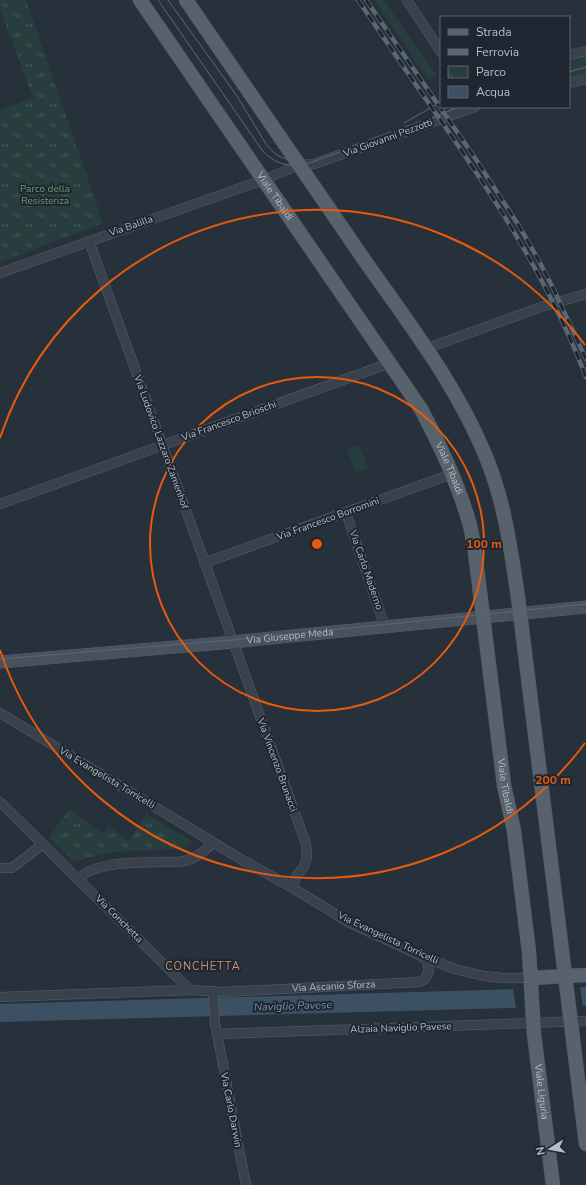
<svg xmlns="http://www.w3.org/2000/svg" width="586" height="1185" viewBox="0 0 586 1185" font-family="'Nunito Sans',sans-serif">
<defs>
<pattern id="park-tufts" width="24" height="20" patternUnits="userSpaceOnUse"><rect width="24" height="20" fill="#283e3e"/><path d="M3 7l-1-3M5 7V3M7 7l1-3M15 17l-1-3M17 17v-4M19 17l1-3" fill="none" stroke="#455858"/></pattern>
</defs>
<rect width="100%" height="100%" fill="#26313c"/>
<g fill="#283e3e">
<path d="M374,0H384L436,75L429,80Z"/>
<path d="M586,56V74L569,78V60Z"/>
<path d="M359,445L368,468L355,472L347,450Z"/>
</g>
<g fill="url(#park-tufts)">
<path d="M0,0H26L103,223L0,262V110L33,98L0,9Z"/>
<path d="M69,809L103,834L109,826L129,841L146,814L193,842L186,847L175,849L113,852L74,861L49,838Z"/>
</g>
<path fill="#3c5064" d="M586,987V1006L0,1022V1004Z"/>
<path fill="#26313c" d="M580,985L583,1008L516,1010L513,987Z"/>
<g fill="none" stroke-linecap="round" stroke-linejoin="round">
<defs>
<g id="street">
<path d="M407,0L441,52"/>
<path d="M569,55L586,51"/>
<path d="M569,83L586,79"/>
<path d="M89,241L306,844L307,857L304,866L296,877L293,888"/>
<path d="M0,273L263,180L299,165L314,164L475,107"/>
<path d="M425,349L541,307L586,294"/>
<path d="M0,504L390,363"/>
<path d="M346,513L385,627"/>
<path d="M204,563L452,474"/>
<path d="M0,713L244,861L293,888L350,923L419,955L455,969L484,976L503,978H531"/>
<path d="M0,802L190,990"/>
<path d="M0,868H12L43,844"/>
<path d="M78,879C95,861 137,863 161,862C170,862 180,863 188,860C198,857 206,849 213,843"/>
<path d="M213,991L215,1023L246,1185"/>
<path id="s1" d="M0,997L190,990L223,992L419,982L425,979L429,971L427,961L422,957"/>
<path d="M217,1034L586,1021"/>
</g>
<g id="secondary">
<path id="s2" d="M0,662L222,643L586,607"/>
</g>
<g id="primary">
<path id="s3" d="M140,0L421,409C440,445 458,483 469,522C472,532 473,542 475,552L504,785L514,831L529,952L534,1034L553,1185"/>
<path d="M186,0C246,87 305,174 365,261C410,325 459,388 488,462C505,505 511,551 518,597L586,1144"/>
<path d="M531,978L586,975"/>
</g>
</defs>
<use href="#street" stroke="#57606a" stroke-width="10"/>
<use href="#secondary" stroke="#57606a" stroke-width="13"/>
<use href="#primary" stroke="#454e58" stroke-width="15"/>
<use href="#street" stroke="#39424c" stroke-width="9"/>
<use href="#secondary" stroke="#48525f" stroke-width="12"/>
<use href="#primary" stroke="#57626c" stroke-width="14"/>
<g stroke="#5c6773" stroke-width="1">
<path d="M158,0L262,150C274,164 292,169 309,163L421,123L457,107"/>
<path d="M168,0L237,96L266,144L272,151L277,155L283,158L292,160"/>
<path d="M569,72L586,67"/>
<path d="M404,123L441,102"/>
<path d="M0,659L232,640L586,604"/>
</g>
<defs>
<g id="rail">
<path d="M358,0C384,38 410,77 437,115C494,197 550,282 586,377"/>
<path d="M366,0L475,158L519,226L538,259L554,290L586,359"/>
</g>
</defs>
<use href="#rail" stroke="#5c6773" stroke-width="4.5"/>
<use href="#rail" stroke="#1e2731" stroke-width="3" stroke-dasharray="9" stroke-linecap="butt"/>
</g>
<g fill="none" stroke="#e8590c" stroke-width="2">
<circle cx="317" cy="544" r="167"/>
<path d="M585 743A334 334 0 0 1 0 650M0 438A334 334 0 0 1 585 345"/>
</g>
<g text-anchor="middle" dominant-baseline="central" stroke-width="4" stroke-linejoin="round" paint-order="stroke">
<g font-size="10" fill="#b5bdc7" stroke="#1e2731">
<text transform="translate(388 138) rotate(-20)">Via Giovanni Pezzotti</text>
<text stroke="none"><textPath href="#s3" startOffset="238">Viale Tibaldi</textPath></text>
<text transform="translate(131 226) rotate(-19)">Via Balilla</text>
<text transform="translate(229 421) rotate(-20)">Via Francesco Brioschi</text>
<text transform="translate(161 442) rotate(70)">Via Ludovico Lazzaro Zamenhof</text>
<text stroke="none"><textPath href="#s3" startOffset="562">Viale Tibaldi</textPath></text>
<text transform="translate(328 519) rotate(-20)">Via Francesco Borromini</text>
<text transform="translate(366 570) rotate(71)">Via Carlo Maderno</text>
<text stroke="none"><textPath href="#s2" startOffset="291">Via Giuseppe Meda</textPath></text>
<text transform="translate(277 765) rotate(70)">Via Vincenzo Brunacci</text>
<text transform="translate(107 778) rotate(31)">Via Evangelista Torricelli</text>
<text stroke="none"><textPath href="#s3" startOffset="886">Viale Tibaldi</textPath></text>
<text transform="translate(119 919) rotate(45)">Via Conchetta</text>
<text transform="translate(388 938) rotate(25)">Via Evangelista Torricelli</text>
<text stroke="none"><textPath href="#s1" startOffset="334">Via Ascanio Sforza</textPath></text>
<text transform="translate(401 1028) rotate(-2)">Alzaia Naviglio Pavese</text>
<text stroke="none"><textPath href="#s3" startOffset="1194">Viale Liguria</textPath></text>
<text transform="translate(231 1110) rotate(79)">Via Carlo Darwin</text>
</g>
<g font-size="10" fill="#6e9774" stroke="#1e2731">
<text x="45" y="189">Parco della<tspan x="45" dy="12">Resistenza</tspan></text>
</g>
<g font-size="11" letter-spacing="1" fill="#cd8e6a" stroke="#1e2731">
<text x="203" y="966">CONCHETTA</text>
</g>
<g font-size="11" font-style="italic" fill="#7890a9" stroke="#1e2731">
<text transform="translate(293 1006) rotate(-2)">Naviglio Pavese</text>
</g>
</g>
<circle cx="317" cy="544" r="6" fill="#e8590c" stroke="#1e2731" stroke-width="2"/>
<g font-size="12" text-anchor="middle" font-weight="bold" fill="#e8590c" stroke="#1e2731" stroke-width="4" stroke-linejoin="round" paint-order="stroke">
<text x="484" y="548">100 m</text>
<text x="553" y="784">200 m</text>
</g>
<rect x="440" y="16" width="130" height="92" fill="#1e2731" stroke="#5a636d"/>
<rect x="448" y="29" width="20" height="6" fill="#57626c" stroke="#5a636d"/>
<text x="476" y="36" font-size="12" fill="#b5bdc7">Strada</text>
<rect x="448" y="49" width="20" height="6" fill="#5c6773" stroke="#5a636d"/>
<text x="476" y="56" font-size="12" fill="#b5bdc7">Ferrovia</text>
<rect x="448" y="66" width="20" height="12" fill="url(#park-tufts)" stroke="#5a636d"/>
<text x="476" y="76" font-size="12" fill="#b5bdc7">Parco</text>
<rect x="448" y="86" width="20" height="12" fill="#3c5064" stroke="#5a636d"/>
<text x="476" y="96" font-size="12" fill="#b5bdc7">Acqua</text>
<g transform="translate(550 1149) rotate(259)" stroke="#1e2731" stroke-width="3" paint-order="stroke">
<path d="M0-3L7 15L0 10L-7 15Z" fill="#b5bdc7"/>
<text y="-6" font-size="11" font-weight="bold" text-anchor="middle" fill="#b5bdc7">N</text>
</g>
</svg>
